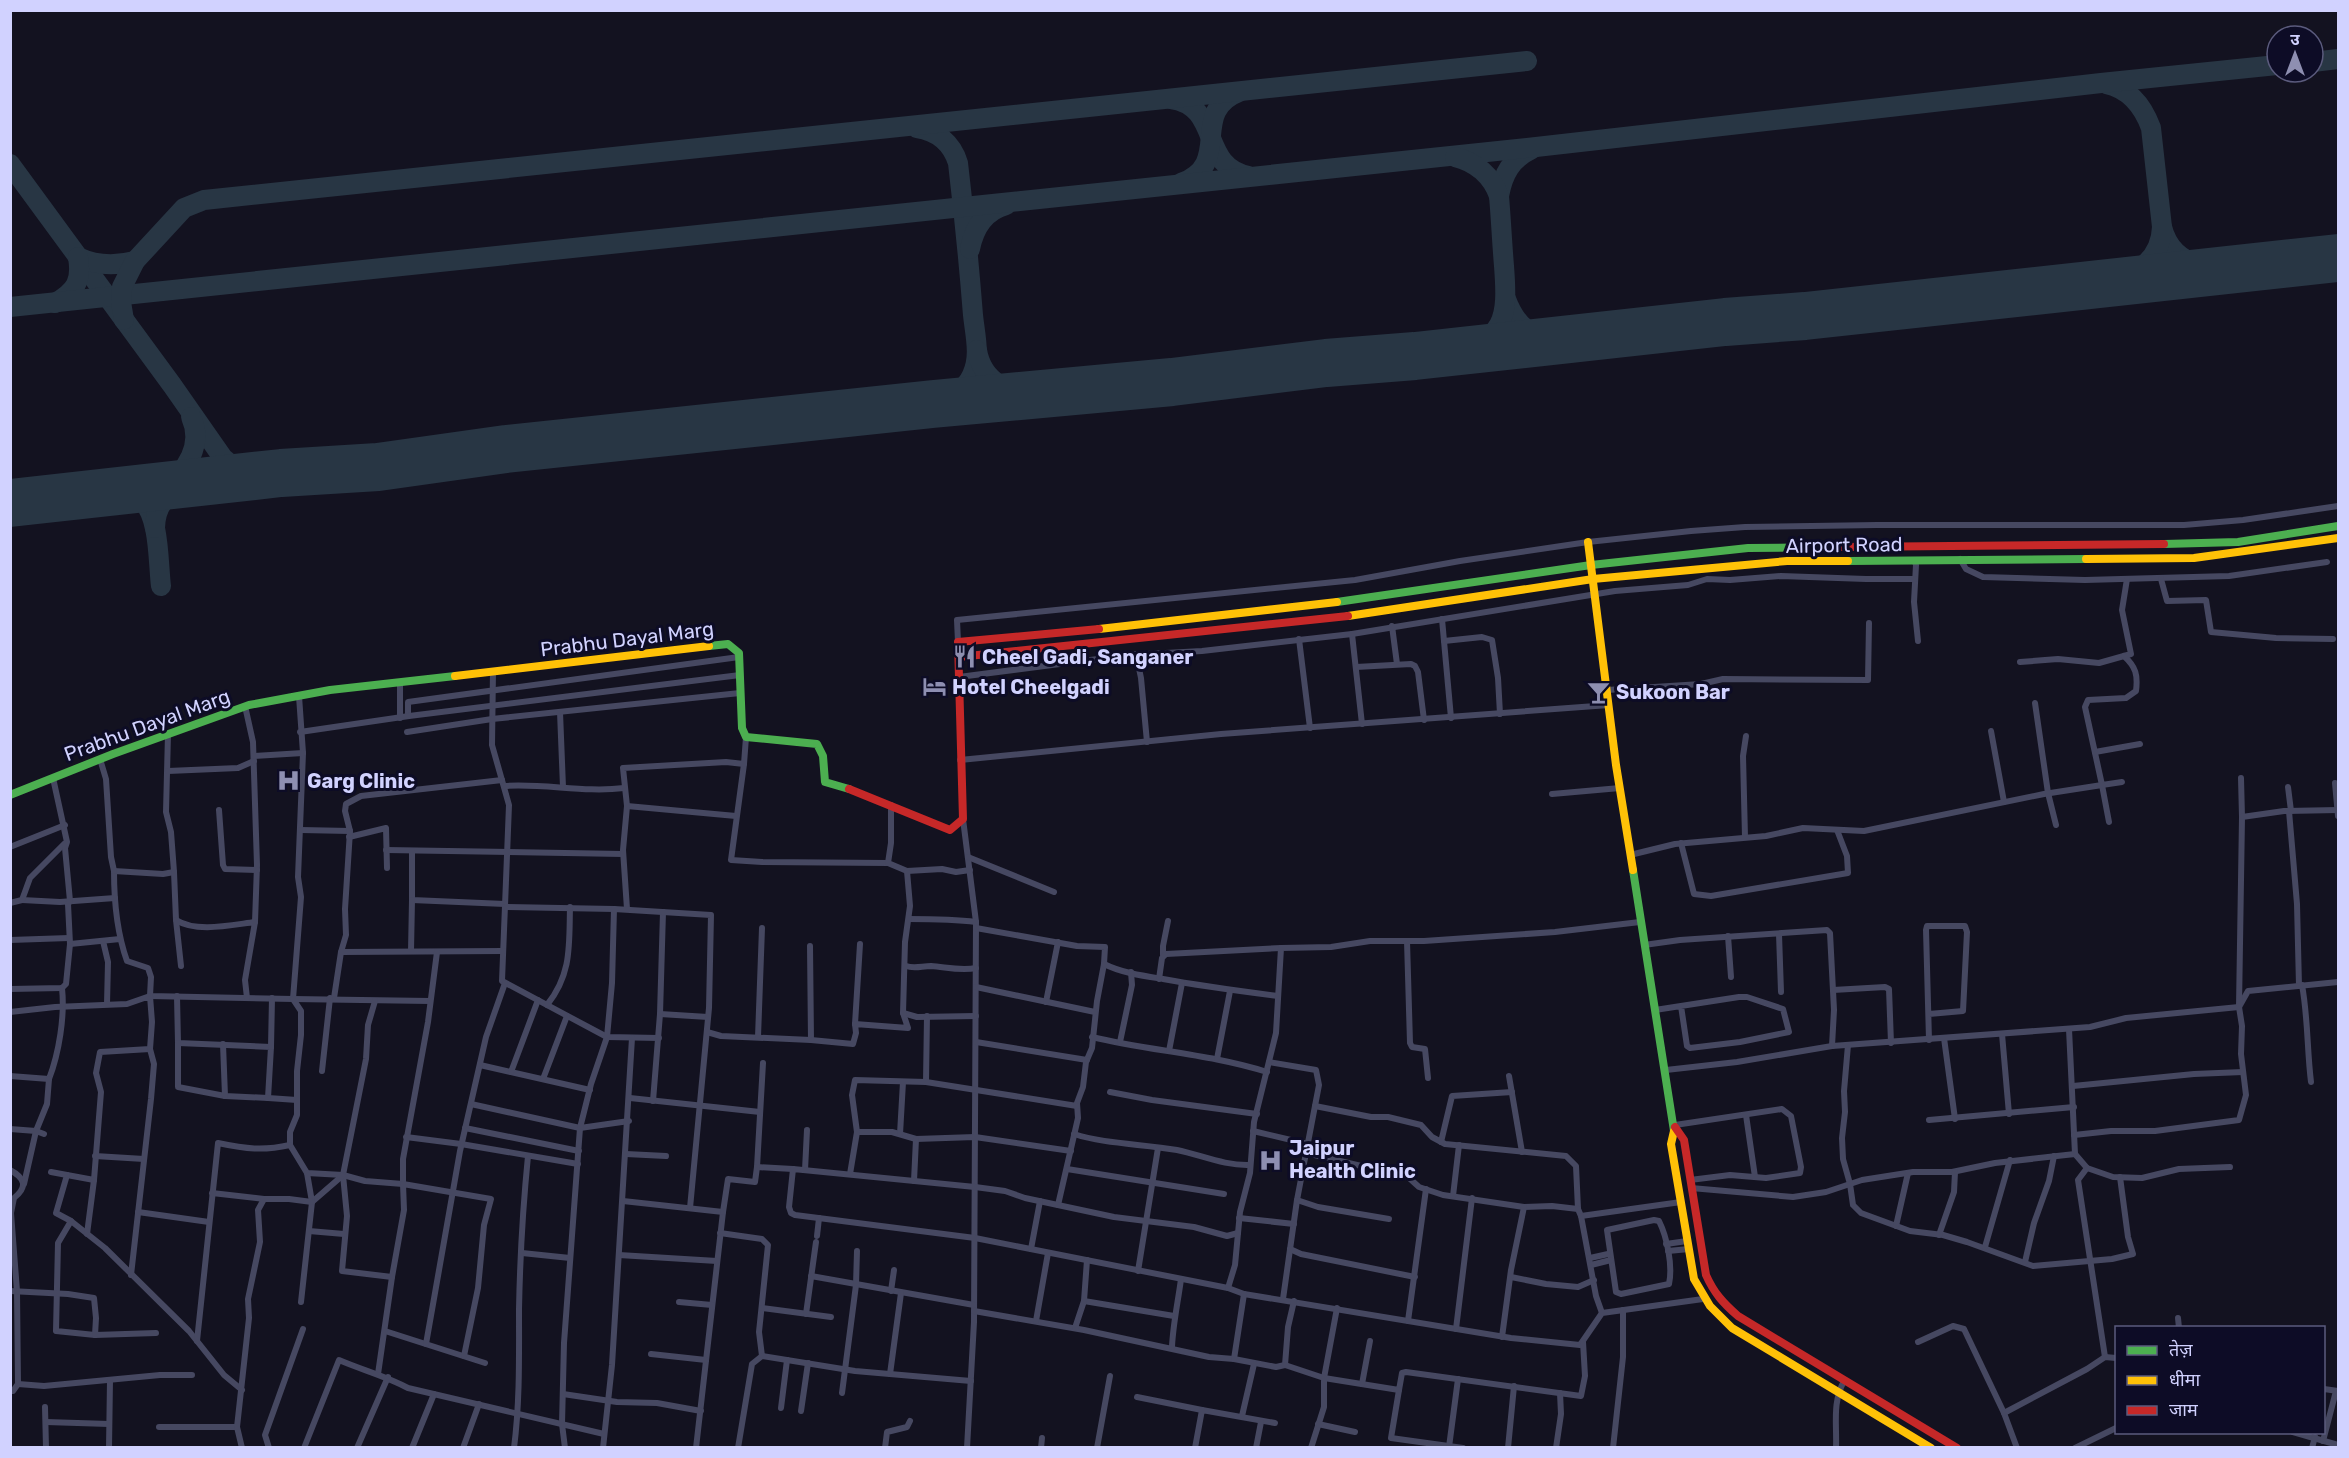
<svg xmlns="http://www.w3.org/2000/svg" width="2349" height="1458" viewBox="0 0 2349 1458" font-family="Rubik,'Noto Sans Devanagari',sans-serif">
<rect width="100%" height="100%" fill="#131220"/>
<g fill="none" stroke-linecap="round" stroke-linejoin="round">
<g stroke="#283644" stroke-width="20">
<path d="M2313,62L2338,59"/>
<path d="M1171,99C1222,106 1199,167 1249,176"/>
<path d="M917,128C937,131 952,143 958,163C964,214 969,264 973,315C975,335 981,356 972,375C965,391 949,399 933,404"/>
<path d="M10,164L172,385L223,458L235,468L247,472L281,473"/>
<path d="M1181,183C1234,164 1188,112 1239,92"/>
<path d="M1499,196C1503,174 1511,159 1532,149"/>
<path d="M2162,227C2175,280 2235,268 2277,266"/>
<path d="M970,249C974,228 984,211 1006,205"/>
<path d="M78,257C97,266 115,266 135,261"/>
<path d="M2063,288C2104,281 2160,280 2162,227L2151,128C2143,106 2130,89 2106,84"/>
<path d="M1506,299C1522,343 1549,340 1589,337"/>
<path d="M55,303C76,291 82,281 78,257"/>
<path d="M10,307L1536,147L2101,83L2277,65"/>
<path d="M124,320L121,302L122,287L135,261L184,208L204,200L1527,61"/>
<path d="M977,350C982,382 1011,396 1041,395"/>
<path d="M1448,352C1506,341 1508,318 1504,266C1502,242 1501,219 1499,196C1492,176 1476,162 1455,157"/>
<path d="M138,489C146,488 154,488 162,485C188,474 203,443 191,417"/>
<path d="M114,491C124,493 133,493 141,500C160,515 158,563 161,586"/>
<path d="M155,528C156,490 183,488 214,481"/>
</g>
<path stroke="#283644" stroke-width="48" d="M10,503L281,473L378,467L506,449L933,404L1172,382L1326,363L1415,356L1725,322L1805,316L2338,258"/>
<g stroke="#464861" stroke-width="6">
<path d="M1960,559L1966,569L1983,577L2085,580L2229,576L2327,562"/>
<path d="M1914,560L1916,565L1914,602L1918,641"/>
<path d="M2161,579L2167,601L2206,600L2211,632L2276,638L2333,639"/>
<path d="M1442,619L1451,718"/>
<path d="M1392,626L1397,664"/>
<path d="M1352,634L1362,724"/>
<path d="M1299,639L1310,728"/>
<path d="M1444,641L1482,637L1492,640L1498,678L1500,714"/>
<path d="M958,642L957,620L1355,580L1460,561L1588,542L1691,531L1745,527L1877,525H2184L2243,520L2338,506"/>
<path d="M1136,654L1141,678L1147,742"/>
<path d="M2020,662L2058,659L2099,663L2131,654L2122,610L2127,579"/>
<path d="M1356,667L1411,664L1415,666L1418,672L1424,720"/>
<path d="M493,671L492,745L509,805L502,981L607,1037L659,1038"/>
<path d="M959,677L1129,655L1202,651L1352,634L1615,591L1688,585L1707,579L1730,580L1781,576L1866,579H1915"/>
<path d="M400,682V718"/>
<path d="M1607,690L1701,684L1723,679L1868,680L1869,623"/>
<path d="M2035,703L2048,793L2056,825"/>
<path d="M245,706L253,742L257,865L255,922"/>
<path d="M560,712L563,787"/>
<path d="M408,716V702L739,657"/>
<path d="M1991,731L2004,802"/>
<path d="M300,732L409,716L740,675"/>
<path d="M407,732L492,719L740,693"/>
<path d="M168,734L166,812L171,832L174,872L163,874L114,871C114,901 117,933 127,961L148,968L151,977L150,996L293,999L301,897L298,877L303,753L299,696"/>
<path d="M2095,752L2140,744"/>
<path d="M254,756L303,753"/>
<path d="M100,759L106,779L111,857L114,871"/>
<path d="M960,760L1221,734L1609,705"/>
<path d="M744,764L731,860L762,862L888,863"/>
<path d="M168,771L238,768L254,761"/>
<path d="M2241,778L2242,817"/>
<path d="M2122,782L2102,785L2085,707L2088,700L2126,698L2136,691C2138,675 2136,667 2124,656"/>
<path d="M2335,783L2338,816"/>
<path d="M504,786C544,783 584,793 624,788"/>
<path d="M2288,787L2291,811"/>
<path d="M1552,794L1620,788"/>
<path d="M891,805V843L888,863L907,871L942,869L956,872L970,870"/>
<path d="M627,806L736,816"/>
<path d="M219,810L223,865L225,869L257,870"/>
<path d="M2289,811L2297,904L2299,986"/>
<path d="M963,819L976,922L974,1322L967,1448"/>
<path d="M301,830L350,831"/>
<path d="M349,837L386,828L387,868"/>
<path d="M1745,837L1743,756L1746,736"/>
<path d="M1681,843L1694,894L1711,896L1848,873L1847,856L1837,830"/>
<path d="M10,847L65,825"/>
<path d="M386,850L623,854"/>
<path d="M412,851V900L505,904"/>
<path d="M1630,855L1675,844L1766,836L1803,828L1864,831L2044,794L2102,785L2109,822"/>
<path d="M968,857L1054,892"/>
<path d="M174,872L176,920C196,933 231,925 255,922L245,980L247,998"/>
<path d="M22,900L60,902L115,898"/>
<path d="M10,903L22,900L30,878L64,844"/>
<path d="M505,907L614,909"/>
<path d="M627,909L623,850L627,806L623,768L726,762L744,764L746,737"/>
<path d="M909,919C932,919 953,919 976,922"/>
<path d="M176,920L181,966"/>
<path d="M976,928L1077,946L1105,947L1104,964L1097,1001L1092,1048L1086,1062L1083,1087L1077,1103L1078,1118L1058,1205"/>
<path d="M1779,934L1781,992"/>
<path d="M1728,936L1731,977"/>
<path d="M10,940L69,938"/>
<path d="M103,941L108,962L107,1004"/>
<path d="M1407,941L1410,1043L1412,1047L1425,1049L1428,1078"/>
<path d="M70,944L120,939"/>
<path d="M1644,945L1680,940L1827,930L1830,933L1834,1010L1832,1046"/>
<path d="M810,946L811,1040"/>
<path d="M411,951L412,900"/>
<path d="M341,952L346,935L345,909L350,831L345,811L346,804L361,796L502,780"/>
<path d="M1163,955V946L1168,921"/>
<path d="M1104,964C1122,973 1144,976 1163,979C1201,986 1239,991 1278,996"/>
<path d="M906,966C914,969 922,966 931,966C946,967 960,971 976,968"/>
<path d="M1159,979L1162,958L1166,954L1281,948"/>
<path d="M2302,985C2308,1017 2307,1050 2311,1082"/>
<path d="M976,987L1095,1012"/>
<path d="M10,989L62,988L66,984L70,944L68,904L70,901L65,848L67,842L53,778"/>
<path d="M1833,990L1885,987L1889,989L1891,1043"/>
<path d="M177,996L178,1043L271,1047L268,1098L297,1100"/>
<path d="M334,998L341,952L503,951"/>
<path d="M293,999L301,1011V1035L297,1071V1115L290,1132V1145L307,1173L343,1175"/>
<path d="M293,999L430,1001"/>
<path d="M375,1001L368,1025L366,1059L343,1175L365,1181L403,1184V1159L428,1022L437,952"/>
<path d="M1046,1002L1058,942"/>
<path d="M547,1005C572,974 569,945 570,907"/>
<path d="M1655,1010L1739,997H1747L1783,1009L1789,1032L1740,1042L1690,1048L1687,1046L1681,1006"/>
<path d="M10,1012L55,1007L127,1004L150,996L152,1022L150,1049L100,1052L96,1073L101,1092L94,1180L67,1175L56,1213L71,1221L105,1248L189,1331L224,1375L242,1390"/>
<path d="M903,1013L917,1017L976,1016"/>
<path d="M660,1014L708,1017"/>
<path d="M1929,1014L1963,1011L1967,932L1965,926H1927L1926,930L1929,1040"/>
<path d="M855,1024L860,944"/>
<path d="M2069,1029L2075,1154L2087,1168L2113,1177L2142,1178L2179,1169L2230,1167"/>
<path d="M707,1032L721,1036L811,1040L853,1044L856,1033L855,1024L908,1028L903,1013L905,942L910,906L907,871"/>
<path d="M2002,1034L2009,1114"/>
<path d="M758,1037L762,928"/>
<path d="M1092,1037C1150,1051 1210,1054 1267,1072"/>
<path d="M1944,1038L1955,1119"/>
<path d="M976,1042L1087,1060"/>
<path d="M1120,1042L1132,985L1131,972"/>
<path d="M178,1043V1087L225,1096L268,1098"/>
<path d="M223,1044L225,1096"/>
<path d="M1848,1045L1844,1091L1845,1112L1842,1138L1843,1159L1850,1184L1853,1205L1861,1213L1910,1231L1943,1235L1967,1242L2033,1266L2112,1259L2133,1254L2128,1237L2120,1177"/>
<path d="M271,1047L272,998"/>
<path d="M1169,1051L1182,983"/>
<path d="M1217,1059L1230,991"/>
<path d="M1269,1062L1316,1070L1319,1085L1297,1200L1283,1299"/>
<path d="M763,1063L757,1167L793,1169"/>
<path d="M480,1065L590,1090"/>
<path d="M1666,1070L1737,1062L1832,1046L2090,1027L2126,1018L2239,1007L2248,991L2338,982"/>
<path d="M322,1071L330,998"/>
<path d="M511,1072L538,1000"/>
<path d="M10,1076L49,1079C59,1053 65,1016 62,988"/>
<path d="M1509,1076L1522,1152"/>
<path d="M543,1079L567,1016"/>
<path d="M926,1082L927,1016"/>
<path d="M2073,1086L2194,1074L2243,1072"/>
<path d="M1110,1092L1152,1100L1257,1114"/>
<path d="M630,1098L760,1112"/>
<path d="M653,1101L660,1014L663,912"/>
<path d="M471,1104L580,1128L629,1121"/>
<path d="M1315,1106L1371,1117H1388L1421,1125L1432,1137L1445,1144L1566,1156L1576,1166L1578,1209"/>
<path d="M1746,1115L1755,1177"/>
<path d="M1929,1120L2074,1107"/>
<path d="M1675,1125L1782,1109L1791,1116L1801,1167L1800,1173L1766,1178L1730,1175L1690,1180"/>
<path d="M465,1128L579,1151"/>
<path d="M10,1129L36,1131L44,1134"/>
<path d="M1253,1131L1308,1144"/>
<path d="M857,1132H892L916,1139L975,1137L1071,1151"/>
<path d="M900,1134L903,1082"/>
<path d="M1074,1134C1104,1144 1144,1144 1177,1150C1201,1155 1225,1166 1250,1165"/>
<path d="M2074,1135L2111,1131H2155L2239,1120L2246,1095L2241,1054L2242,1026L2239,1007L2242,817L2284,811L2338,810"/>
<path d="M406,1137L461,1144L578,1164"/>
<path d="M1441,1142L1452,1096L1512,1092"/>
<path d="M1306,1153L1408,1177L1419,1187L1443,1195L1524,1207L1552,1206L1578,1209L1581,1216L1681,1202"/>
<path d="M626,1154L666,1156"/>
<path d="M95,1156L144,1159"/>
<path d="M2087,1168L2078,1180L2105,1357"/>
<path d="M1067,1169L1224,1194"/>
<path d="M10,1170C25,1178 28,1187 14,1198L11,1213L17,1291L18,1384L13,1391H10"/>
<path d="M805,1170L807,1130"/>
<path d="M51,1172L67,1175"/>
<path d="M850,1174L857,1132L852,1095L855,1080L926,1082L1077,1106"/>
<path d="M343,1175L347,1216L342,1271L392,1277"/>
<path d="M914,1181L916,1139"/>
<path d="M24,1184L36,1131L47,1104L49,1079"/>
<path d="M1691,1188L1793,1197L1826,1192L1862,1180L1913,1172H1952L1995,1163L2075,1154"/>
<path d="M212,1193L264,1199"/>
<path d="M1453,1196L1459,1145"/>
<path d="M1297,1200L1318,1207L1389,1219"/>
<path d="M623,1201L723,1212L696,1448"/>
<path d="M312,1202L342,1176"/>
<path d="M138,1212L209,1222"/>
<path d="M723,1212L728,1179L755,1182L757,1167"/>
<path d="M1581,1216L1596,1296L1602,1313"/>
<path d="M1239,1218L1294,1224"/>
<path d="M1654,1220L1659,1221C1667,1237 1673,1266 1669,1284L1621,1294L1616,1292L1607,1230Z"/>
<path d="M71,1221L58,1243L56,1331L95,1335"/>
<path d="M1896,1226L1908,1173"/>
<path d="M309,1231L344,1234"/>
<path d="M720,1233L762,1239L768,1245L759,1332L762,1356"/>
<path d="M1238,1233L1227,1236L1194,1227L1114,1217L1025,1198L1005,1191L975,1187L793,1169L789,1207L791,1213L795,1215L975,1238L1228,1288L1244,1294L1511,1338L1580,1345L1602,1313L1703,1299"/>
<path d="M87,1234L94,1180"/>
<path d="M1939,1235L1954,1192L1955,1172"/>
<path d="M817,1236L819,1218"/>
<path d="M1666,1244L1687,1241"/>
<path d="M1985,1247L2010,1160"/>
<path d="M1031,1249L1040,1201"/>
<path d="M1290,1249L1301,1254L1415,1277"/>
<path d="M1668,1251L1689,1249"/>
<path d="M522,1253L570,1258"/>
<path d="M619,1255L717,1261"/>
<path d="M1590,1258L1608,1254"/>
<path d="M2025,1262L2034,1223L2049,1181L2054,1156"/>
<path d="M1591,1265L1611,1260"/>
<path d="M1138,1271L1158,1148"/>
<path d="M131,1275L151,1099L154,1064L150,1049"/>
<path d="M811,1276L974,1305"/>
<path d="M1511,1277L1546,1284L1578,1287L1594,1280"/>
<path d="M1228,1288L1235,1265L1240,1212L1250,1173L1254,1122L1276,1033L1281,948L1331,947L1370,941H1424L1555,932L1640,922"/>
<path d="M10,1291L68,1294L94,1298L96,1318L95,1335L156,1333"/>
<path d="M891,1291L894,1270"/>
<path d="M1084,1301L1174,1316"/>
<path d="M301,1302L312,1202L307,1173"/>
<path d="M679,1302L712,1305"/>
<path d="M762,1308L831,1317"/>
<path d="M1337,1308L1324,1378L1399,1390L1402,1373L1406,1372L1581,1396L1585,1376L1583,1342"/>
<path d="M974,1311L1084,1330L1209,1357L1234,1359L1276,1367L1285,1365L1288,1327L1294,1301"/>
<path d="M806,1314L816,1242"/>
<path d="M2178,1318L2179,1328"/>
<path d="M1036,1321L1048,1253"/>
<path d="M1408,1321L1426,1189"/>
<path d="M1075,1328L1084,1301L1087,1260"/>
<path d="M1456,1329L1472,1198"/>
<path d="M385,1331L485,1363"/>
<path d="M1502,1337L1511,1270L1524,1207"/>
<path d="M197,1341L218,1143C246,1149 263,1151 290,1145"/>
<path d="M1918,1342L1953,1326L1964,1329L2004,1413L2017,1448"/>
<path d="M426,1344L460,1151L486,1037L505,983"/>
<path d="M1172,1347C1173,1324 1178,1302 1181,1279"/>
<path d="M651,1354L706,1360"/>
<path d="M1234,1359L1244,1294"/>
<path d="M1285,1365L1324,1378V1407L1311,1448"/>
<path d="M378,1374L392,1277L404,1210L403,1184L491,1199L484,1225L478,1288L464,1356"/>
<path d="M890,1374L901,1293"/>
<path d="M18,1384L44,1386L160,1375H192"/>
<path d="M1362,1384L1370,1341"/>
<path d="M2324,1389L2338,1391"/>
<path d="M1399,1390L1391,1438L1463,1448"/>
<path d="M842,1393L856,1285L857,1251"/>
<path d="M563,1394L617,1402L657,1403L701,1411"/>
<path d="M1137,1397L1202,1410"/>
<path d="M45,1407L46,1448"/>
<path d="M781,1408L787,1360"/>
<path d="M801,1411L808,1363"/>
<path d="M2004,1413L2087,1369L2105,1357L2116,1358"/>
<path d="M1242,1416L1254,1364"/>
<path d="M46,1422L109,1424"/>
<path d="M1318,1424L1355,1432"/>
<path d="M159,1427H237"/>
<path d="M2293,1432L2338,1445"/>
<path d="M2323,1441L2336,1391"/>
<path d="M1449,1447L1458,1379"/>
<path d="M109,1448L110,1380"/>
<path d="M242,1448L237,1427L249,1318L248,1299L260,1242L258,1210L264,1199H289L312,1202"/>
<path d="M269,1448L265,1435L303,1329"/>
<path d="M304,1448L339,1360C362,1370 386,1376 408,1388L604,1434"/>
<path d="M357,1448L388,1377"/>
<path d="M412,1448L434,1394"/>
<path d="M463,1448L479,1404"/>
<path d="M514,1448C520,1401 519,1355 519,1309C520,1258 523,1206 528,1156"/>
<path d="M565,1448L562,1424L564,1343L580,1128L591,1084L607,1037L612,983L614,909L711,915L709,1008L690,1208"/>
<path d="M603,1448L612,1365L632,1038"/>
<path d="M738,1448L752,1364L762,1356L855,1371L971,1381"/>
<path d="M885,1448L887,1432L907,1427L910,1421"/>
<path d="M1041,1448L1042,1438"/>
<path d="M1097,1448L1110,1376"/>
<path d="M1195,1448L1202,1410L1275,1423"/>
<path d="M1256,1448L1261,1422"/>
<path d="M1508,1448L1514,1386"/>
<path d="M1556,1448L1561,1414L1560,1393"/>
<path d="M1613,1448L1623,1357V1310"/>
<path d="M1836,1448C1837,1424 1832,1403 1844,1381"/>
<path d="M2075,1448L2116,1428"/>
<path d="M2312,1448L2315,1437"/>
</g>
<g stroke="#4caf50" stroke-width="8">
<path d="M2164,544L2238,542L2338,526"/>
<path d="M1848,561L2086,559"/>
<path d="M1337,602L1591,565L1748,548L1840,547"/>
<path d="M709,646L728,644L739,653L742,728L746,737L817,744L823,756L825,782L849,789"/>
<path d="M10,795L113,754L249,705L330,690L455,676"/>
<path d="M1633,870L1674,1131"/>
</g>
<g stroke="#ffc107" stroke-width="8">
<path d="M1588,542L1616,765L1633,870"/>
<path d="M2086,559L2194,558L2338,538"/>
<path d="M1348,616L1593,579L1787,561H1848"/>
<path d="M1099,629L1337,602"/>
<path d="M455,676L709,646"/>
<path d="M1674,1131L1671,1144L1694,1279L1710,1306L1732,1328L1931,1448"/>
</g>
<g stroke="#c62828" stroke-width="8">
<path d="M1840,547L2164,544"/>
<path d="M959,657L1348,616"/>
<path d="M849,789L950,830L963,819L958,642L1099,629"/>
<path d="M1675,1127L1684,1140L1706,1275C1714,1293 1723,1303 1738,1316L1957,1448"/>
</g>
</g>
<defs>
<symbol id="restaurant-bare" viewBox="-9 -9 18 18"><path d="M-5-6h1v4h1v-4h1v4h1v-4h1v5L-1.5 .5V6h-2V.5L-5-1ZM5-6V6H3V1.5H1.5Q1.5-4 5-6Z" fill="#8e8fb1" stroke="#0d0c26" stroke-width="2.5" paint-order="stroke"/></symbol>
<symbol id="hotel-bare" viewBox="-9 -9 18 18"><path d="M-6-4.5h1.5V1H6V5H4.5V3h-9V5H-6ZM-4 0a1.8 1.8 0 1 1 3.6 0ZM.5 0V-2.5h3Q6-2.5 6 0Z" fill="#8e8fb1" stroke="#0d0c26" stroke-width="2.5" paint-order="stroke"/></symbol>
<symbol id="bar-bare" viewBox="-9 -9 18 18"><path d="M-6-5H6L.8 .8V4.5H3.5V6h-7V4.5H-.8V.8Z" fill="#8e8fb1" stroke="#0d0c26" stroke-width="2.5" paint-order="stroke"/></symbol>
<symbol id="hospital-bare" viewBox="-9 -9 18 18"><path d="M-5-5h3v3.5h4V-5h3V5h-3V1.5h-4V5h-3Z" fill="#8e8fb1" stroke="#0d0c26" stroke-width="2.5" paint-order="stroke"/></symbol>
</defs>
<g fill-rule="evenodd">
<use href="#restaurant-bare" x="948" y="640" width="33" height="33"/>
<use href="#hotel-bare" x="918" y="670" width="33" height="33"/>
<use href="#bar-bare" x="1582" y="676" width="33" height="33"/>
<use href="#hospital-bare" x="272" y="764" width="33" height="33"/>
<use href="#hospital-bare" x="1254" y="1144" width="33" height="33"/>
</g>
<g text-anchor="middle" dominant-baseline="central" stroke-width="6" stroke-linejoin="round" paint-order="stroke">
<g font-size="20" fill="#d1d2ff" stroke="#0d0c26">
<text transform="translate(1844 545) rotate(-1)">Airport Road</text>
<text transform="translate(627 639) rotate(-7)">Prabhu Dayal Marg</text>
<text transform="translate(147 725) rotate(-20)">Prabhu Dayal Marg</text>
</g>
<g font-size="20" font-weight="bold" fill="#d1d2ff" stroke="#0d0c26" text-anchor="start">
<text x="982" y="657">Cheel Gadi, Sanganer</text>
<text x="952" y="687">Hotel Cheelgadi</text>
<text x="1616" y="692">Sukoon Bar</text>
<text x="307" y="781">Garg Clinic</text>
<text x="1289" y="1148">Jaipur<tspan x="1289" dy="23">Health Clinic</tspan></text>
</g>
</g>
<rect width="2349" height="1458" fill="none" stroke="#d1d2ff" stroke-width="24"/>
<rect x="2115" y="1326" width="210" height="108" fill="#0d0c26" stroke="#5b5b7d" stroke-width="1.5"/>
<rect x="2127" y="1346" width="30" height="9" fill="#4caf50" stroke="#5b5b7d" stroke-width="1.5"/>
<text x="2169" y="1356" font-size="18" fill="#d1d2ff">तेज़</text>
<rect x="2127" y="1376" width="30" height="9" fill="#ffc107" stroke="#5b5b7d" stroke-width="1.5"/>
<text x="2169" y="1386" font-size="18" fill="#d1d2ff">धीमा</text>
<rect x="2127" y="1406" width="30" height="9" fill="#c62828" stroke="#5b5b7d" stroke-width="1.5"/>
<text x="2169" y="1416" font-size="18" fill="#d1d2ff">जाम</text>
<g transform="translate(2295 54)"><circle r="28" fill="#0d0c26" stroke="#5b5b7d" stroke-width="1.5"/>
<path d="M0-4.5L10 22L0 15L-10 22Z" fill="#8e8fb1"/>
<text y="-9" font-size="16" font-weight="bold" text-anchor="middle" fill="#d1d2ff">उ</text>
</g>
</svg>
